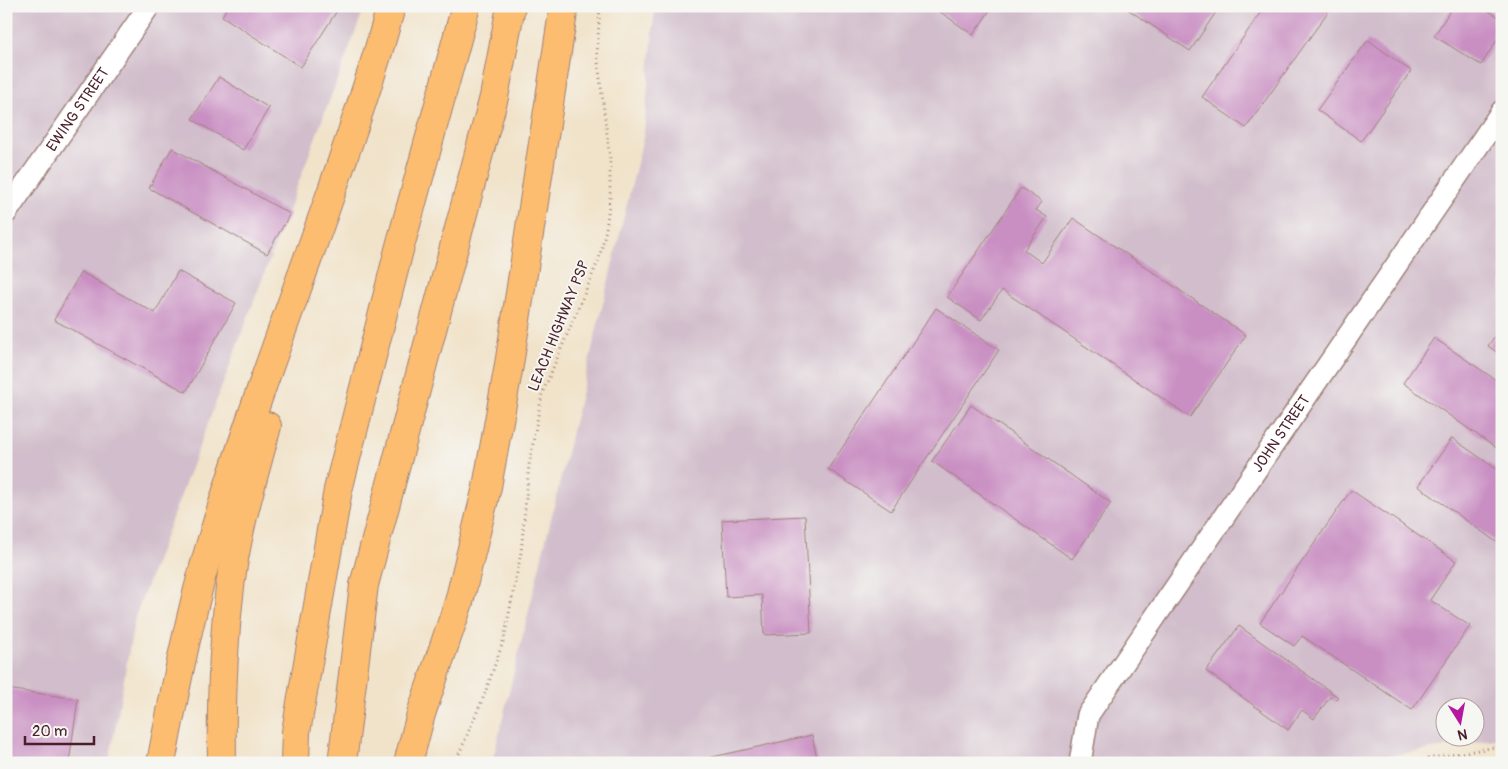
<svg xmlns="http://www.w3.org/2000/svg" width="1508" height="769" viewBox="0 0 1508 769" font-family="Pangolin,sans-serif">
<rect width="100%" height="100%" fill="#f6f6f2"/>
<filter id="ink" filterUnits="userSpaceOnUse"><feTurbulence type="fractalNoise" baseFrequency=".02" numOctaves="2"/><feDisplacementMap in="SourceGraphic" scale="10" xChannelSelector="R" yChannelSelector="G"/><feConvolveMatrix kernelMatrix="1 2 1 2 8 2 1 2 1" color-interpolation-filters="sRGB"/></filter>
<filter id="wash" filterUnits="userSpaceOnUse"><feTurbulence type="fractalNoise" baseFrequency=".0096" numOctaves="4" result="noise"/><feDisplacementMap in="SourceGraphic" scale="20" xChannelSelector="R" yChannelSelector="G"/><feGaussianBlur stdDeviation="1.12" result="paint"/><feColorMatrix in="noise" values="0 0 0 0 0 0 0 0 0 0 0 0 0 0 0 0 0 1.4 0 .05"/><feComposite in="paint" operator="in"/></filter>
<g filter="url(#wash)">
<rect width="100%" height="100%" fill="#f1e3ca"/>
<g fill="#d1bdcb" fill-rule="evenodd">
<path d="M6,6H365L135,617L109,763H6Z"/>
<path d="M655,6H1502V738L1345,763H492L644,134ZM1446,706H1476V736H1446Z"/>
</g>
<g id="blocks">
<g fill="#c98fc2">
<path d="M228,6H340L301,67L222,16Z"/>
<path d="M932,6H993L973,35Z"/>
<path d="M1123,6H1220L1190,51Z"/>
<path d="M1265,6H1332L1246,128L1202,97Z"/>
<path d="M1453,6H1481L1502,19V32L1481,65L1434,36Z"/>
<path d="M1368,40L1411,71L1361,141L1317,110Z"/>
<path d="M219,77L269,108L243,150L192,119Z"/>
<path d="M172,148L290,214L267,254L149,188Z"/>
<path d="M1021,188L1042,202L1036,210L1047,217L1024,250L1042,263L1073,218L1246,335L1190,417L1002,290L981,320L947,297Z"/>
<path d="M178,271L236,303L186,392L54,320L81,272L155,313Z"/>
<path d="M936,308L999,350L891,511L828,469Z"/>
<path d="M1502,326V356L1488,346Z"/>
<path d="M1434,338L1502,384V452L1403,383Z"/>
<path d="M971,405L1111,503L1072,559L932,461Z"/>
<path d="M1452,438L1502,473V546L1418,486Z"/>
<path d="M1351,490L1456,561L1430,600L1470,626L1412,710L1302,636L1294,646L1260,623Z"/>
<path d="M805,516L811,633L764,635L762,595L726,597L722,520Z"/>
<path d="M1239,626L1338,697L1335,700L1330,697L1314,719L1302,710L1288,730L1206,671Z"/>
<path d="M6,689L78,699L69,763H6Z"/>
<path d="M812,735L818,763H690V762Z"/>
</g>
</g>
</g>
<g filter="url(#ink)">
<use href="#blocks" fill-opacity="0" stroke="#9e817a" stroke-width="1"/>
<g fill="none" stroke-linecap="round" stroke-linejoin="round">
<defs>
<g id="street">
<path id="s1" d="M6,213L149,6"/>
<path id="s2" d="M1080,763L1088,715L1502,111"/>
</g>
<g id="highway">
<path d="M161,763C175,690 189,617 210,546C251,407 305,272 351,135C365,93 380,50 391,6"/>
<path d="M222,763C221,704 223,645 230,587C236,533 253,479 267,426"/>
<path d="M295,763L296,732L338,490L399,250L466,6"/>
<path d="M342,763L364,585L494,97L511,6"/>
<path d="M408,763L421,714L459,602L487,487L509,365L564,6"/>
</g>
</defs>
<use href="#street" stroke="#9e817a" stroke-width="24"/>
<use href="#highway" stroke="#9e817a" stroke-width="30"/>
<g stroke="#9e817a" stroke-width="3" stroke-dasharray="1 4" stroke-linecap="butt">
<path d="M455,763L484,696L504,639L521,553L529,465L542,394L599,259L606,229L610,198V159L597,54L600,6"/>
<path d="M1403,763L1502,746"/>
</g>
<use href="#street" stroke="#fff" stroke-width="21"/>
<use href="#highway" stroke="#fcbd6f" stroke-width="28"/>
</g>
</g>
<g text-anchor="middle" dominant-baseline="central" stroke-width="4" stroke-linejoin="round" paint-order="stroke">
<g font-size="15" fill="#4a1f2b" stroke="#f6f6f2">
<text stroke="none"><textPath href="#s1" startOffset="126">EWING STREET</textPath></text>
<text transform="translate(559 326) rotate(-68)">LEACH HIGHWAY PSP</text>
<text stroke="none"><textPath href="#s2" startOffset="390">JOHN STREET</textPath></text>
</g>
</g>
<rect width="1508" height="769" fill="none" stroke="#f6f6f2" stroke-width="25"/>
<g transform="translate(1460 722) rotate(169)"><circle r="24" fill="#f6f6f2" stroke="#b1a0a2"/>
<path d="M0-4L9 19L0 12L-9 19Z" fill="#b5179e"/>
<text y="-8" font-size="14" font-weight="bold" text-anchor="middle" fill="#4a1f2b">N</text>
</g>
<path d="M25 736v8h69v-8" fill="none" stroke="#4a1f2b" stroke-width="2.5"/>
<text x="32" y="736" font-size="15" fill="#4a1f2b" stroke="#f6f6f2" stroke-width="4" paint-order="stroke">20 m</text>
</svg>
